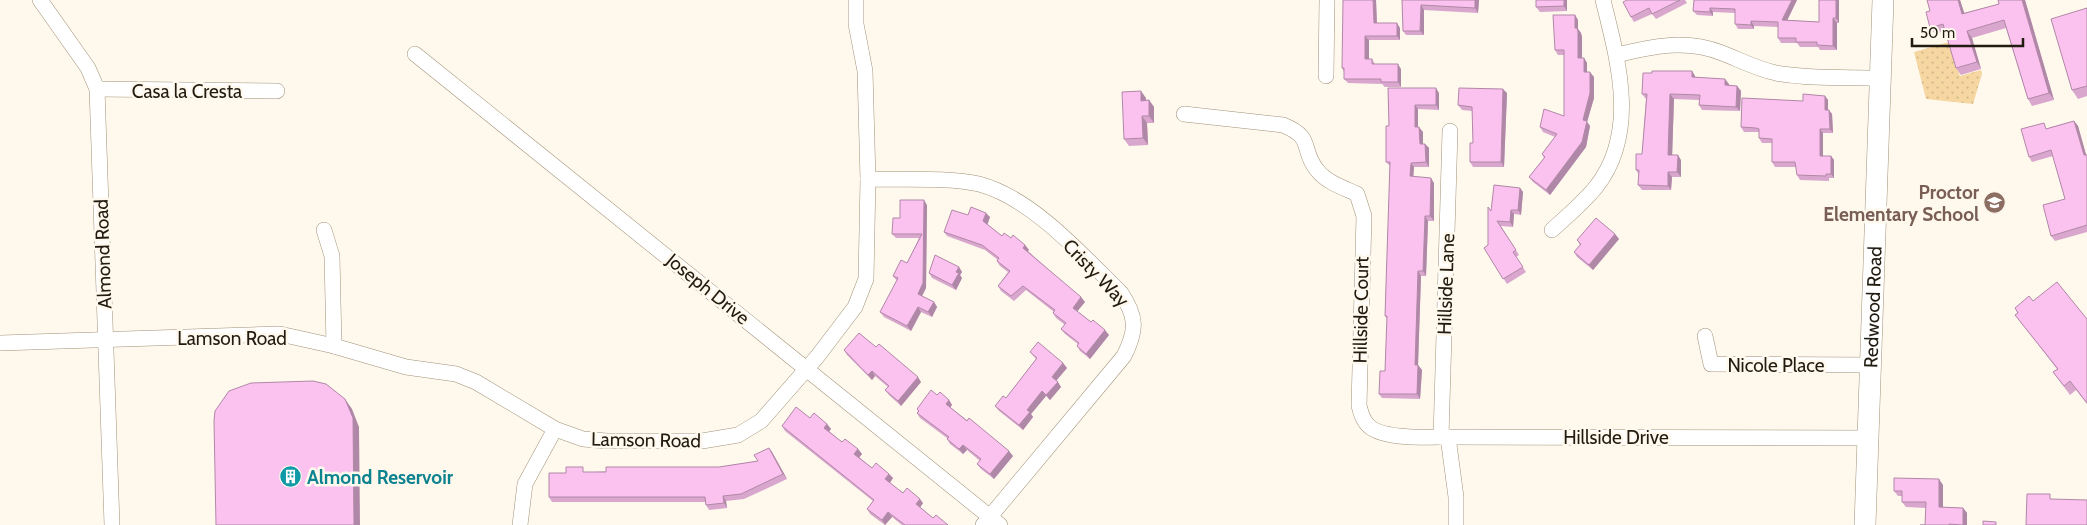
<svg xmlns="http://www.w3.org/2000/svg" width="2087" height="525" viewBox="0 0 2087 525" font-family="Cabin,sans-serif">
<defs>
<pattern id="grass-dots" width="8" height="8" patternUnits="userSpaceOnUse" patternTransform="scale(1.25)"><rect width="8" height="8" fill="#f6d7a2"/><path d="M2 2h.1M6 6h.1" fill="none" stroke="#d3b88a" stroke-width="1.8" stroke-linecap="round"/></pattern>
</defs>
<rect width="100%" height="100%" fill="#fff8ed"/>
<path fill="url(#grass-dots)" d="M1949,42L1960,76L1981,70L1982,74L1973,104L1926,99L1914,52Z"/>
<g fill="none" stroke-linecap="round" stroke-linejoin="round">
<defs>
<g id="minor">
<path d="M40,0L88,68L97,89L112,525"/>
<path d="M415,54L1000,525"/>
<path d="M1617,55C1653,46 1686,39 1722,53C1740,60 1757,69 1776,73C1810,79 1846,77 1880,78"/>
<path d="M1326,76L1327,0"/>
<path d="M97,89L277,91"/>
<path d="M1184,114L1283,125C1315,138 1300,149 1317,170C1326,182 1344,188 1357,194L1364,216L1359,406C1361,412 1362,419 1367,424C1379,440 1428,437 1448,437L1868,438"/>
<path d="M868,179C899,180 950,177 979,184C1032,198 1082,255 1121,293C1137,317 1137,330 1124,356L983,525"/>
<path d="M324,230L332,256L334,346"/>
<path d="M1552,230C1567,216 1583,203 1596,187C1639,132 1618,61 1603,0"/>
<path d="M1705,336L1711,364L1870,365"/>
<path d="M0,343L280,334L334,346L406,367L456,374L476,382L555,429L583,439L607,441H702L738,435L761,421L817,357L855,307L866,279L868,179L865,71L856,24V0"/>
<path d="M1441,437L1450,131"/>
<path d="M1448,437L1456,497V525"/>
<path d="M520,525L525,484L555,429"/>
</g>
<g id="secondary">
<path id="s1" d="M1865,525L1883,0"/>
</g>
</defs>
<use href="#minor" stroke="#a19278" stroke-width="16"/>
<use href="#secondary" stroke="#a19278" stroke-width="22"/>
<use href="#minor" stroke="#fff" stroke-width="15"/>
<use href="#secondary" stroke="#fff" stroke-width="21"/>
</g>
<g fill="#d9a7ce">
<path d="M1376,0L1377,23L1400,28V40H1369V59H1372L1375,64L1401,69V87H1385L1382,84L1348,83L1344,79V72L1342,68Z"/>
<path d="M1402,0H1479L1478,13L1424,10V35H1406L1403,31Z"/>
<path d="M1567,0V11L1540,12L1536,7Z"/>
<path d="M1627,0H1685L1687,3L1656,19L1652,14L1634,22L1631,17Z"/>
<path d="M1694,0H1797L1787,20L1819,22L1839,0V23H1837V50H1820L1818,47H1800L1797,43H1781L1778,38V27L1754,26V29H1738L1735,24V13L1713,12V16L1697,15L1693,11Z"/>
<path d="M1960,0L1964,13L1999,4L1998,0H2025L2054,100L2032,106L2028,99L2006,28L1972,38L1981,69L1961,75L1956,68L1945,31L1935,34L1930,28Z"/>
<path d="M2087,8V96L2078,99L2072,90Z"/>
<path d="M1575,15L1578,20V29L1581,33L1582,37V58H1584L1587,63V72L1594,77V98L1587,122L1590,126L1586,147L1550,195L1533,182L1529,177L1544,158L1542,154L1555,137L1543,132L1540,127L1564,116V55H1558L1555,50Z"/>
<path d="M1692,71L1695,76V77L1729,84V85L1737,86L1741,91L1740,111L1702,110L1699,105V100L1674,99L1672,155L1681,160V177H1672L1671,190H1642L1638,185L1639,175L1636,170L1642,154L1646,99L1642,94L1652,73Z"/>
<path d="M1388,88L1439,93V110L1418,109V127L1423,132V144H1425L1429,148V167H1414L1413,177L1434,183V221H1428L1426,276H1421L1418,365L1422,370L1420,399L1382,398L1379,394L1385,371L1387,319L1385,316L1390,166L1386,162L1389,126Z"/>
<path d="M1507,93L1504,167H1473L1470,162L1473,143L1472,111L1462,110L1458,105Z"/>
<path d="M1825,96L1828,100V110L1832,114L1833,133H1823V156H1831L1834,160V178H1829V181L1800,180L1797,175L1796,167H1775L1772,162V143H1762L1759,138V132H1744L1741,127L1803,101Z"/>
<path d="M1146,98V100H1149L1154,107V123H1147L1148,145L1129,146L1124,139Z"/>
<path d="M2074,121L2078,126L2086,155H2087V232L2055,241L2051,236L2065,199L2053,156L2032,162L2029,157L2048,128Z"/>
<path d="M1520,188L1523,192L1521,215L1514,214L1513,227L1501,226L1519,255L1516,257L1526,272L1507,284L1484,248L1488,245L1491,211Z"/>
<path d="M927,205L926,288L922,296L934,302L937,307L932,317L921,312L911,331L884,317L880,312L897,281L893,276L907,263L919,238H896L892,234L900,218Z"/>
<path d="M990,217L987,224L1002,236L1011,238L1025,245L1029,250L1028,251L1085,302L1077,311L1091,322L1109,335L1090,359L1080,351L1077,346L1078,344L1065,334L1061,329L1065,325L1056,318L1053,313L1054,312L1026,290L1014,301L1001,291L998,286L1008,272L1000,266L997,261L998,260L985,250L947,236L944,232Z"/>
<path d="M1615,234L1619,239L1593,270L1577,257L1574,252L1580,245L1577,240Z"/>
<path d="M959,267L962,272L960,275L962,278L956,290L932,278L929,273Z"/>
<path d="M2033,301L2087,319V404L2076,390L2070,395L2053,372L2057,369L2015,315Z"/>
<path d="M844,350L921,382L901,406L889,395L885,390L888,387L875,376L872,380L847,355Z"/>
<path d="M1030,352L1063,363L1067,368L1056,381L1061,387L1050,400L1046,396L1031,414L1033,417L1023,430L999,411L995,406L1006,398L1036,359Z"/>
<path d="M937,395L949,400L952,405L950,407L1013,456L994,479L981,469L977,464L980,461L967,450L963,454L950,444L947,439V438L920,418L917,413L918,411L917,409Z"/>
<path d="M810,418L827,424L831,429L829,431L842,442L858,449L862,454L859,457L872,468L889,474L893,478L890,483L903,493L923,503L920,507L933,518L948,525H902L892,517L885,525L870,514L867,509L873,501L785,431L782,426Z"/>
<path d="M769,448L772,452L787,479L744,499L726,501L727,508L709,510L706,505L705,502H552L549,497L566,473L719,467L758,461Z"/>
<path d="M1943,485V507L1963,508L1967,513V525H1920H1925L1926,508L1906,507L1902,502V496H1898L1894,491Z"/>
</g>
<g fill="#b088a7">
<path d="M1373,0H1376L1377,28L1374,23Z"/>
<path d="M1475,0H1479L1478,13L1475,8Z"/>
<path d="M1564,0H1567V11L1564,6Z"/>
<path d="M1792,0H1797L1785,25L1782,20Z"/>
<path d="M1836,0H1839V23L1836,18Z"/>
<path d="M1958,0H1960L1967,21L1962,14Z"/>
<path d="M2022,0H2025L2054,100L2049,93Z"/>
<path d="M1421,5L1424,10V35L1420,31Z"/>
<path d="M1710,8L1713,12V16L1710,12Z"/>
<path d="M1575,15L1578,20V29L1581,33L1582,37V63L1578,58L1575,28Z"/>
<path d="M1833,18L1837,23V50L1833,46Z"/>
<path d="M1751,21L1754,26V29L1751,25Z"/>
<path d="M1397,23L1400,28V40L1397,36Z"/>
<path d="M1967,31L1972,38L1981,69L1977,62Z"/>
<path d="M1365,36L1369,40V63L1365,59Z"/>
<path d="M1584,58L1587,63V77L1584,72Z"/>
<path d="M1398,64L1401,69V87L1398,82Z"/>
<path d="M1692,71L1695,76V82L1692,77Z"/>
<path d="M1590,72L1594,77V98L1587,122L1590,126L1586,147L1550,195L1546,190L1583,120Z"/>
<path d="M1725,79L1729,84L1728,90L1725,85Z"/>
<path d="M1737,86L1741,91L1740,111L1736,107Z"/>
<path d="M1436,88L1439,93V110L1436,105Z"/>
<path d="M1503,89L1507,93L1504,167L1501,162Z"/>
<path d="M1141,91L1146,98V108L1141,101Z"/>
<path d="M1670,94L1674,99L1672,160L1668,155Z"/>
<path d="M1825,96L1828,100V114L1825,110Z"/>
<path d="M1149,100L1154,107V123L1149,116Z"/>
<path d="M1415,105L1418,109V132L1415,127Z"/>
<path d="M1829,110L1832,114L1833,133L1830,129Z"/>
<path d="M1142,116L1147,123L1148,145L1143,138Z"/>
<path d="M2074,121L2078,126L2087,158L2084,155Z"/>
<path d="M1419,127L1423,132V149L1420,144Z"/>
<path d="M1820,129L1823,133V160L1820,156Z"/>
<path d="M1425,144L1429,148V167L1426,162Z"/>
<path d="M1678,155L1681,160V177L1677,172Z"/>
<path d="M1831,156L1834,160V178L1831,174Z"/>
<path d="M1411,163L1414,167L1413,181L1410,176Z"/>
<path d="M1668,172L1672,177L1671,190L1668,186Z"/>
<path d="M1431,178L1434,183V221L1430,216Z"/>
<path d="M1520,188L1523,192L1521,215L1518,210Z"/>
<path d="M924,200L927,205L926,288L921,298L918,294Z"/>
<path d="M1511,210L1514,214L1513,227L1510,222Z"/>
<path d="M986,213L990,217L987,226L983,221Z"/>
<path d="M1425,216L1428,221L1426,276L1423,271Z"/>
<path d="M1615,234L1619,239L1593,270L1589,265Z"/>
<path d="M1025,245L1029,250L1027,252L1023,248Z"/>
<path d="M959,267L962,272L960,275L962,278L956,290L952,285L956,272Z"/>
<path d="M1418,271L1421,276L1418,365L1422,370L1420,399L1417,394L1415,365Z"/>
<path d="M1081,297L1085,302L1076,313L1073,308Z"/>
<path d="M934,302L937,307L932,317L928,312Z"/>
<path d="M918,307L921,312L911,331L907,326Z"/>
<path d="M1105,330L1109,335L1090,359L1086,354Z"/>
<path d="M1063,363L1067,368L1055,382L1052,377Z"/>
<path d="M872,371L875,376L872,380L868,375Z"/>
<path d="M918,377L921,382L901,406L898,401Z"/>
<path d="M1058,382L1061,387L1050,400L1046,395Z"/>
<path d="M1042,391L1046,396L1031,414L1033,417L1023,430L1019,425L1027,410Z"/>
<path d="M345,399L352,409L359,427L360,525H354Z"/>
<path d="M949,400L952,405L949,409L946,404Z"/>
<path d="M827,424L831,429L828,433L824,428Z"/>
<path d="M963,445L967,450L963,454L959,449Z"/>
<path d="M769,448L772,452L787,479L783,474Z"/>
<path d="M858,449L862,454L858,459L854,454Z"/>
<path d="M1009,451L1013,456L994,479L990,474Z"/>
<path d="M889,474L893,478L889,484L885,479Z"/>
<path d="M1939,479L1943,485V513L1939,507Z"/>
<path d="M723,496L726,501L727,508L724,503Z"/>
<path d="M920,499L923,503L919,509L916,504Z"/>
<path d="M1963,508L1967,513V525H1963Z"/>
<path d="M888,512L892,517L885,525L882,520Z"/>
</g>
<g fill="#fcc2ef" stroke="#b088a7">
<path d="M1343,0H1373L1374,23H1397V36H1365V59H1372V64H1398V82H1381V79H1344V68H1342Z"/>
<path d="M1402,0H1475V8L1421,5L1420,31H1403Z"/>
<path d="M1536,0H1564V6L1536,7Z"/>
<path d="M1627,0H1680L1652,14L1649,8L1631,17L1623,2Z"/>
<path d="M1694,0H1792L1782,20L1819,22V0H1836V18H1833V46L1817,45V42H1796V38H1778V22L1751,21V25L1735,24V9L1710,8V12L1693,11Z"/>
<path d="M1927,0H1958L1962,14L1999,4L1998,0H2022L2049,93L2028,99L2004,20L1967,31L1977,62L1956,68L1943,24L1930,28L1926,12L1930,11Z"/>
<path d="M2087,8V86L2072,90L2051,19Z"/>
<path d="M1553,15H1575V28H1577L1578,32V58H1584V72H1590V93L1583,120L1587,121L1582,142L1546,190L1529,177L1545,157L1542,154L1557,134L1540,127L1544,109L1564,116V50H1555Z"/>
<path d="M1652,71H1692V77L1725,79V85L1737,86L1736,107L1699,105L1700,95L1670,94L1668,155H1678L1677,172H1668V186L1638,185L1639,170H1636V154H1642L1647,94H1642L1643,73H1652Z"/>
<path d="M1388,88H1436V105H1415V127H1419L1420,144H1425L1426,162L1411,163L1410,176L1431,178L1430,216H1425L1423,271H1418L1415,365H1418L1417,394H1379L1380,371H1385L1387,316H1385L1390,162H1386V126H1389Z"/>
<path d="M1459,88L1503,89L1501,162H1470V143H1473L1472,107L1458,105Z"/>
<path d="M1141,91V101L1149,100V116H1142L1143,138L1124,139L1122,92Z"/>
<path d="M1803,94L1825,96V110H1829L1830,129H1820V156H1831V174H1826V176L1797,175L1795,162H1772V139L1759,138V129L1756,128L1741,127L1742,98L1803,101Z"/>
<path d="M2074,121L2084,155H2087V225L2051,236L2043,205L2065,199L2051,150L2029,157L2021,129L2044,123L2046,129Z"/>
<path d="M1494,185L1520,188L1518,210H1511L1510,222L1497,221L1516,250L1513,252L1523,267L1503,279L1484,248L1488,245V207L1491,211Z"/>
<path d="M900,200H924L923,283L918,294L934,302L928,312L918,307L907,326L880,312L898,278L893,276L901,260L907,263L922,234H892L893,218H900Z"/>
<path d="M971,207L986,213L983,221L1002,236L1004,233L1011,238L1013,235L1025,245L1023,248L1081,297L1073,308L1091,322L1093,320L1105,330L1086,354L1077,346L1079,343L1061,329L1066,323L1053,313L1055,310L1023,286L1011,296L998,286L1010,271L997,261L999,258L982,245L944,232L952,210L968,215Z"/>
<path d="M1596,218L1615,234L1589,265L1574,252L1581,244L1577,240Z"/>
<path d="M935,255L959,267L956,272L959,273L952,285L929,273Z"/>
<path d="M2057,282L2087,319V403L2070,381L2064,386L2053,372L2058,369L2015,315L2018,313L2015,308L2029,296L2033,301Z"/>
<path d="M859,333L876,347L879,344L918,377L898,401L885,390L889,386L872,371L868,375L844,350Z"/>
<path d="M1038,342L1063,363L1052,377L1058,382L1046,395L1042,391L1027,410L1030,412L1019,425L995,406L1003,396L1006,398L1037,358L1030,352Z"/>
<path d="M313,381L326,384L345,399L353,418L354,525H216L214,421L215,411L229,391L251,383Z"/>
<path d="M931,390L937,395L940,392L949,400L946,404L967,421L969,418L1009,451L990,474L977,464L981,459L963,445L959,449L947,439L949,437L917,413L919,411L917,409Z"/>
<path d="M796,407L810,418L814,413L827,424L824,428L842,442L845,439L858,449L854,454L872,468L876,463L889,474L885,479L903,493L907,488L920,499L916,504L933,518L936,515L948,525H905L888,512L882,520L867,509L874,500L782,426Z"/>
<path d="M769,448L783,474L741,494L723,496L724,503L706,505L705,497H549V473H566V467H583V472H606V467H719L758,461L754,455Z"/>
<path d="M1894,478L1939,479V507L1963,508V525L1949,524V525H1920H1925L1926,502H1902V491H1894Z"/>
<path d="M2027,494H2050V499L2087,500V525H2026Z"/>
<path d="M1983,521L1996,522V525H1983Z"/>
</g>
<defs>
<symbol id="school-disc" viewBox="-11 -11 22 22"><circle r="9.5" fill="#8d6e63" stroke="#fff8ed"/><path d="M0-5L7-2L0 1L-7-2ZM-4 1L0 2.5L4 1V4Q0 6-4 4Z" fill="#fff"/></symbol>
<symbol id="building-disc" viewBox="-11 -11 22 22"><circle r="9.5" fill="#0f9aa8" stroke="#fff8ed"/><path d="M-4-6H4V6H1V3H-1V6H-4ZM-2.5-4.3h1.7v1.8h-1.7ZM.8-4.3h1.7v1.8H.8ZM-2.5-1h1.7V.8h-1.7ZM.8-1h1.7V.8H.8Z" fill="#fff"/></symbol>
</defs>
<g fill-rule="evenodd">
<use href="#school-disc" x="1982" y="190" width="25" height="25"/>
<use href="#building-disc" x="278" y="464" width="25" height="25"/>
</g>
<g text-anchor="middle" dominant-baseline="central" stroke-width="5" stroke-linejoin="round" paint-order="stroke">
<g font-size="19" fill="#211b11" stroke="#fff8ed">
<text x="187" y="91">Casa la Cresta</text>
<text transform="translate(103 254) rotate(-92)">Almond Road</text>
<text transform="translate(1096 273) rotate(46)">Cristy Way</text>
<text transform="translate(1446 284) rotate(-88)">Hillside Lane</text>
<text transform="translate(708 289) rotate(39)">Joseph Drive</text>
<text stroke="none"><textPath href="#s1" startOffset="218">Redwood Road</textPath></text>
<text transform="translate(1361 310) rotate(-89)">Hillside Court</text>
<text x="232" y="338">Lamson Road</text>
<text x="1776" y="365">Nicole Place</text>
<text x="1616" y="437">Hillside Drive</text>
<text transform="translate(646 440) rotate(1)">Lamson Road</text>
</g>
<g font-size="19" font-weight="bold" fill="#785e54" stroke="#fff8ed" text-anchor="end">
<text x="1979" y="192">Proctor<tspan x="1979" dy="22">Elementary School</tspan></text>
</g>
<g font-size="19" font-weight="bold" fill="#0d838f" stroke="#fff8ed" text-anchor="start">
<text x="307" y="477">Almond Reservoir</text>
</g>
</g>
<path d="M1912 38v8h111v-8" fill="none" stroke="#211b11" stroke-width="2.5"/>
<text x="1920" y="38" font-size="15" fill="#211b11" stroke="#fff8ed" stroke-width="4" paint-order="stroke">50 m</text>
</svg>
